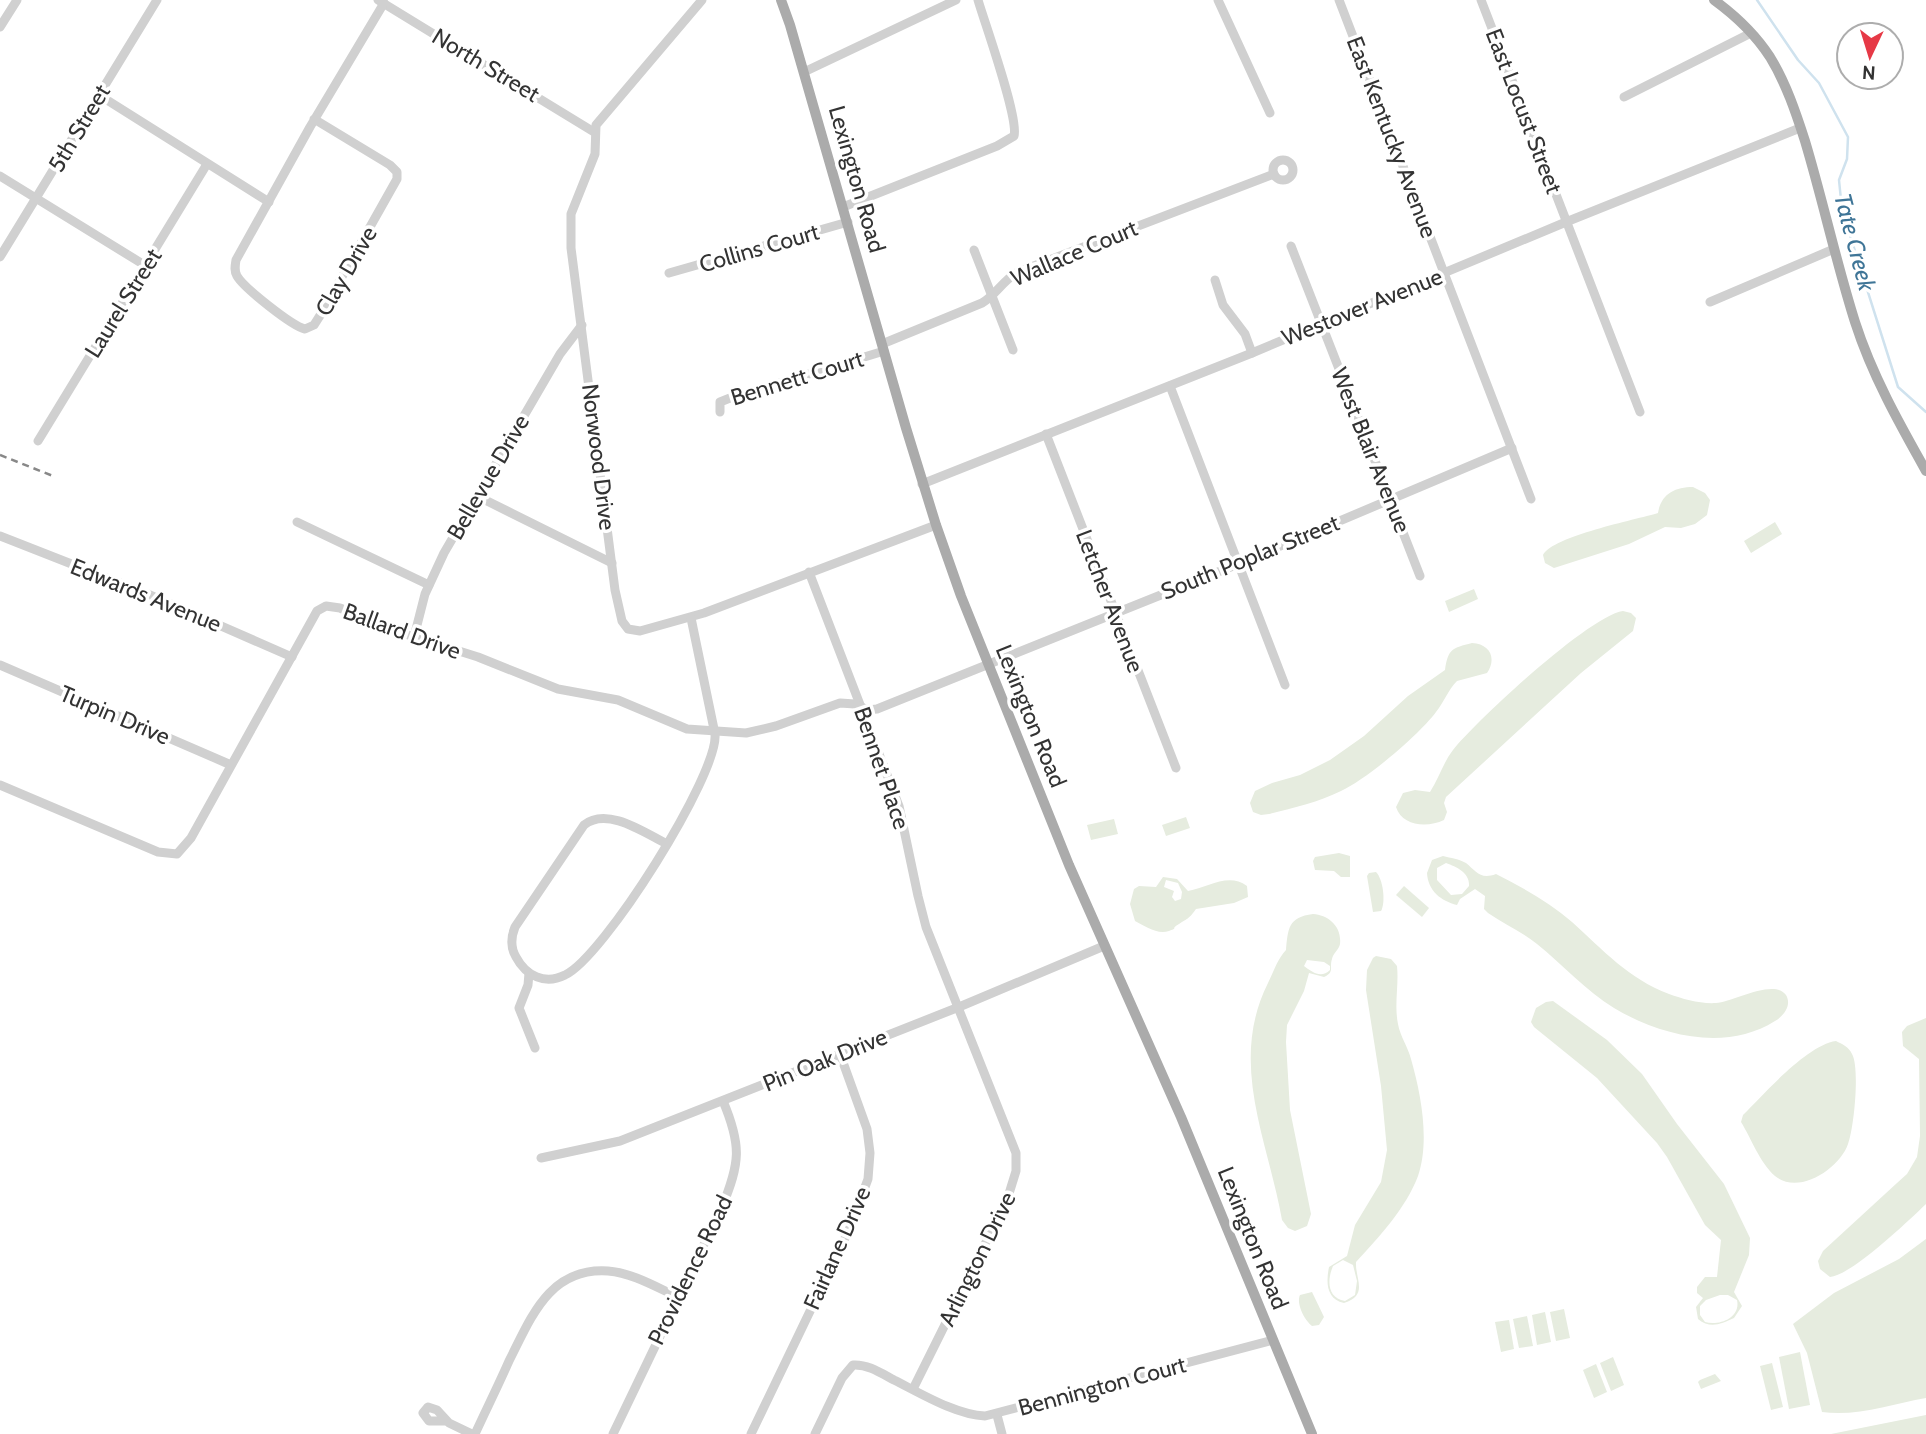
<svg xmlns="http://www.w3.org/2000/svg" width="1926" height="1434" viewBox="0 0 1926 1434" font-family="Cabin,sans-serif">
<rect width="100%" height="100%" fill="#fff"/>
<g fill="#e6ecdf" fill-rule="evenodd">
<path d="M1693,487L1705,493L1710,500L1707,515L1695,524L1681,528L1665,527L1629,544L1554,568L1545,563L1543,555C1553,536 1635,520 1658,513C1661,494 1675,487 1693,487Z"/>
<path d="M1775,522L1782,534L1751,553L1744,541Z"/>
<path d="M1474,589L1478,599L1449,612L1445,601Z"/>
<path d="M1623,611L1631,613L1636,618L1633,631L1581,673L1446,797L1444,803L1447,812L1444,820C1427,828 1402,826 1396,807L1403,793L1415,790L1430,792C1439,778 1443,763 1453,750C1477,720 1589,616 1623,611Z"/>
<path d="M1472,643C1490,644 1497,658 1487,673L1457,681C1448,690 1444,702 1436,712C1419,735 1367,779 1341,791C1319,802 1293,808 1269,814L1261,815L1253,812L1250,803L1255,791L1272,783L1300,775L1330,760L1364,736L1408,696L1445,670C1448,649 1452,648 1472,643Z"/>
<path d="M1186,817L1190,828L1166,836L1162,825Z"/>
<path d="M1114,819L1118,834L1091,840L1087,825Z"/>
<path d="M1339,853L1350,856V877H1341L1334,871L1315,870L1313,861L1315,857Z"/>
<path d="M1443,856C1451,858 1459,859 1466,863C1476,871 1480,880 1496,874C1522,887 1550,903 1572,922C1603,950 1629,979 1669,994C1683,999 1700,1004 1716,1003C1733,1002 1774,978 1786,995C1792,1005 1784,1016 1775,1021C1726,1052 1661,1036 1614,1008C1586,991 1563,965 1537,944C1522,932 1504,924 1488,913L1484,909L1485,896L1475,889L1460,899L1457,905C1441,901 1428,891 1427,873L1432,860ZM1446,863C1457,867 1470,873 1469,886L1462,894L1451,895L1437,880V868Z"/>
<path d="M1376,872C1383,879 1386,902 1381,911L1373,912L1367,876L1369,873Z"/>
<path d="M1163,877L1177,879L1188,891C1208,888 1228,872 1247,886L1248,897L1234,903L1196,909C1189,919 1188,918 1179,924C1169,930 1180,927 1169,931C1157,935 1145,926 1135,921L1130,904L1134,889L1139,886L1156,887ZM1166,880L1178,883L1182,892L1181,899L1175,901L1172,897L1174,891L1164,887Z"/>
<path d="M1404,886L1429,908L1422,917L1396,895Z"/>
<path d="M1313,914C1328,915 1342,926 1340,944C1339,950 1333,953 1332,959C1329,968 1335,972 1324,977L1309,973L1304,991L1287,1025L1286,1042L1290,1110L1311,1214L1307,1226L1295,1231L1288,1228L1282,1220C1268,1140 1228,1063 1268,983C1274,971 1277,960 1286,950C1288,929 1288,917 1313,914ZM1307,960L1324,962L1330,966V970C1321,979 1312,972 1304,966Z"/>
<path d="M1376,956L1391,959L1397,966C1399,985 1394,1005 1398,1024C1400,1036 1408,1047 1411,1059C1421,1094 1430,1141 1418,1176C1406,1208 1379,1237 1356,1262C1355,1279 1369,1295 1344,1303C1326,1299 1326,1282 1329,1267L1347,1256L1355,1225L1381,1182L1387,1150L1381,1086L1366,990L1367,970L1373,958ZM1343,1260L1353,1265L1357,1281L1355,1295L1345,1301C1327,1298 1327,1280 1333,1266Z"/>
<path d="M1553,1001L1607,1040L1642,1074L1677,1124L1724,1184L1750,1238L1749,1255L1734,1292L1742,1306L1734,1318C1721,1324 1710,1329 1698,1319L1696,1307L1703,1298L1697,1293V1287L1705,1277H1717L1721,1240L1705,1225L1667,1157L1657,1143L1597,1078L1534,1027L1531,1022L1536,1008L1546,1002ZM1720,1295H1728L1737,1300C1741,1318 1719,1326 1705,1322L1700,1315V1306L1706,1300Z"/>
<path d="M1926,1018V1204C1907,1222 1852,1275 1830,1277L1820,1269L1818,1261L1823,1251L1897,1183L1907,1174L1917,1157L1920,1136L1919,1059L1903,1046L1902,1032L1907,1026Z"/>
<path d="M1836,1041C1842,1044 1849,1047 1852,1054C1860,1068 1854,1128 1848,1144C1840,1168 1799,1196 1775,1176C1760,1163 1751,1138 1741,1122L1743,1115C1764,1094 1807,1045 1836,1041Z"/>
<path d="M1926,1239V1398C1892,1404 1856,1417 1822,1412L1807,1353L1793,1324L1834,1293L1899,1259Z"/>
<path d="M1312,1292L1324,1317L1319,1325L1312,1326C1304,1320 1296,1303 1300,1295Z"/>
<path d="M1564,1309L1570,1338L1556,1341L1550,1312Z"/>
<path d="M1545,1312L1551,1342L1537,1345L1532,1315Z"/>
<path d="M1527,1316L1533,1346L1519,1348L1513,1319Z"/>
<path d="M1509,1320L1514,1349L1501,1352L1495,1322Z"/>
<path d="M1800,1352L1810,1405L1789,1409L1779,1357Z"/>
<path d="M1613,1357L1624,1385L1611,1391L1600,1363Z"/>
<path d="M1772,1363L1783,1407L1771,1410L1760,1366Z"/>
<path d="M1596,1364L1607,1392L1594,1398L1583,1370Z"/>
<path d="M1715,1374L1721,1381L1701,1389L1698,1382L1700,1380Z"/>
<path d="M1926,1415V1434H1831Z"/>
</g>
<g fill="none" stroke-linecap="round" stroke-linejoin="round">
<path stroke="#cfe2ee" stroke-width="2.5" d="M1757,0L1798,60L1819,83L1848,137L1847,159L1839,180L1842,210L1898,387L1926,412"/>
<g stroke="#d0d0d0" stroke-width="9">
<path d="M378,0L594,132"/>
<path d="M702,0L596,125L595,154L571,214V248L615,590L622,621L628,629L640,631L704,613L936,525"/>
<path d="M1218,0L1270,113"/>
<path d="M1339,0L1531,499"/>
<path d="M1481,0L1640,412"/>
<path d="M0,27L17,0"/>
<path d="M804,72L956,0"/>
<path d="M99,95L269,202"/>
<path d="M1624,97L1751,33"/>
<path d="M314,119L390,165L397,172V179L321,314L314,325L305,329C292,326 244,288 237,276C234,271 235,266 236,260L310,127L384,3"/>
<circle cx="1283" cy="170" r="10"/>
<path d="M0,176L146,266"/>
<path d="M843,207L997,146L1014,136C1019,118 985,24 978,0"/>
<path d="M1291,246L1420,576"/>
<path d="M974,250L1013,350"/>
<path d="M0,257L157,0"/>
<path d="M669,273L848,222"/>
<path d="M1215,280L1223,305L1245,334L1252,353"/>
<path d="M1710,302L1834,249"/>
<path d="M882,344L982,303C996,295 1003,280 1018,272L1274,174"/>
<path d="M1170,386L1285,685"/>
<path d="M720,412V402L730,398L884,351"/>
<path d="M1046,434L1176,768"/>
<path d="M38,441L207,164"/>
<path d="M922,484L1252,353L1566,222L1800,128"/>
<path d="M477,496L612,563"/>
<path d="M297,522L429,585"/>
<path d="M0,536L148,594L292,657"/>
<path d="M809,572L899,806L918,896L926,927L1016,1153V1171L1007,1200L913,1389"/>
<path d="M414,637L425,594L444,553L560,354L582,325"/>
<path d="M0,665L231,765"/>
<path d="M0,785L158,852L177,854L191,838L317,611L326,606L340,608L386,628L478,657L558,689L618,700L687,729L746,733L776,726L840,703L855,704L868,710L877,709L1238,564L1512,448"/>
<path d="M667,844C645,833 607,806 584,825L515,927C511,937 510,947 516,957C526,976 545,985 565,975C603,958 719,774 715,734L691,618"/>
<path d="M529,973L528,985L519,1008L535,1048"/>
<path d="M541,1158L620,1141L959,1007L1104,946"/>
<path d="M997,1415L1002,1434"/>
<path d="M447,1421H429L423,1413L428,1407L437,1410L449,1423L472,1434"/>
<path d="M475,1434C486,1410 498,1386 509,1361C531,1318 549,1267 608,1271C633,1273 656,1287 678,1297"/>
<path d="M613,1434L722,1207C740,1163 742,1146 723,1101"/>
<path d="M751,1434L849,1230L868,1179L870,1153L867,1129L840,1054"/>
<path d="M815,1434L842,1378L853,1365C868,1364 881,1373 894,1380C920,1393 956,1415 985,1416L1273,1340"/>
</g>
<g stroke="#ababab" stroke-width="10">
<path d="M781,0L790,25L906,428L936,525L961,596L1069,865L1181,1117L1312,1434"/>
<path d="M1714,0C1736,16 1755,34 1770,57C1786,83 1796,113 1805,141C1823,201 1836,262 1855,322C1872,375 1899,423 1926,471"/>
</g>
<path stroke="#888" stroke-width="2.5" stroke-dasharray="7 5" stroke-linecap="butt" d="M0,455L53,476"/>
</g>
<g text-anchor="middle" dominant-baseline="central" stroke-width="7" stroke-linejoin="round" paint-order="stroke">
<g font-size="23" fill="#333" stroke="#fff">
<text transform="translate(486 65) rotate(31)">North Street</text>
<text transform="translate(1524 111) rotate(69)">East Locust Street</text>
<text transform="translate(79 128) rotate(-59)">5th Street</text>
<text transform="translate(1392 137) rotate(69)">East Kentucky Avenue</text>
<text transform="translate(857 179) rotate(74)">Lexington Road</text>
<text transform="translate(759 248) rotate(-16)">Collins Court</text>
<text transform="translate(1074 253) rotate(-23)">Wallace Court</text>
<text transform="translate(346 271) rotate(-60)">Clay Drive</text>
<text transform="translate(123 303) rotate(-58)">Laurel Street</text>
<text transform="translate(1362 307) rotate(-22)">Westover Avenue</text>
<text transform="translate(797 378) rotate(-17)">Bennett Court</text>
<text transform="translate(1371 450) rotate(68)">West Blair Avenue</text>
<text transform="translate(599 457) rotate(83)">Norwood Drive</text>
<text transform="translate(488 477) rotate(-60)">Bellevue Drive</text>
<text transform="translate(1250 557) rotate(-22)">South Poplar Street</text>
<text transform="translate(146 595) rotate(22)">Edwards Avenue</text>
<text transform="translate(1110 601) rotate(69)">Letcher Avenue</text>
<text transform="translate(402 631) rotate(20)">Ballard Drive</text>
<text transform="translate(115 715) rotate(23)">Turpin Drive</text>
<text transform="translate(1031 716) rotate(68)">Lexington Road</text>
<text transform="translate(882 768) rotate(71)">Bennet Place</text>
<text transform="translate(825 1060) rotate(-22)">Pin Oak Drive</text>
<text transform="translate(1253 1238) rotate(68)">Lexington Road</text>
<text transform="translate(837 1248) rotate(-66)">Fairlane Drive</text>
<text transform="translate(977 1259) rotate(-64)">Arlington Drive</text>
<text transform="translate(690 1270) rotate(-64)">Providence Road</text>
<text transform="translate(1102 1386) rotate(-15)">Bennington Court</text>
</g>
<g font-size="24" font-style="italic" fill="#3f7597" stroke="#fff">
<text transform="translate(1855 242) rotate(75)">Tate Creek</text>
</g>
</g>
<g transform="translate(1870 56) rotate(184)"><circle r="33" fill="#ffffff" stroke="#adadad" stroke-width="2"/>
<path d="M0-5L12 26L0 18L-12 26Z" fill="#e63946"/>
<text y="-10" font-size="19" font-weight="bold" text-anchor="middle" fill="#333333">N</text>
</g>
</svg>
